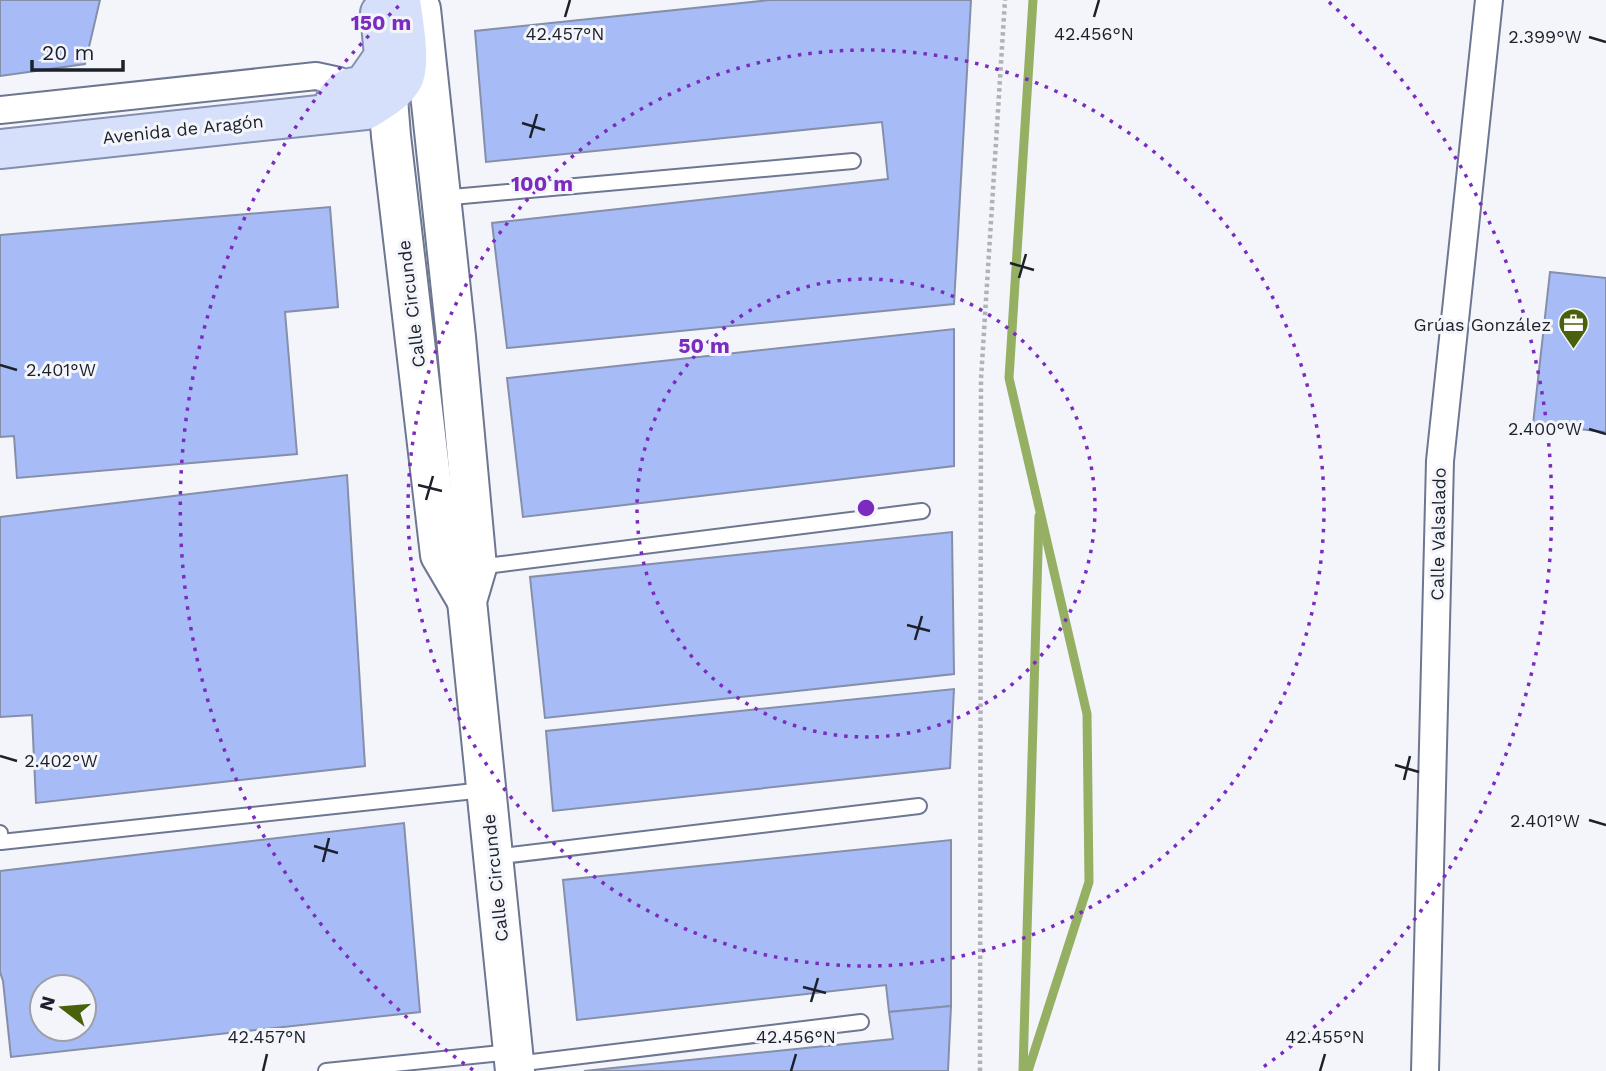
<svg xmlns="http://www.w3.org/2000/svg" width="1606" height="1071" viewBox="0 0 1606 1071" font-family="'Work Sans',sans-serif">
<rect width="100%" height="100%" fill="#f3f5fb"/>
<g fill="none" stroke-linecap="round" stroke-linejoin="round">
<g stroke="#95af63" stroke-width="9">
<path d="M1023,1071L1039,516"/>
<path d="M1028,1071L1089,882L1087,714L1009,378L1033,0"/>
</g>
</g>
<g fill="#a7bcf6" stroke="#858faa" stroke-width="2" fill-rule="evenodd">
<path d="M0,0H100L85,64L0,76Z"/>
<path d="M770,0H971L954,304L507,348L492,223L888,179L882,122L486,162L475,31Z"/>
<path d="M330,207L338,307L285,312L297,454L17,478L14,436L0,437V235Z"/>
<path d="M1550,272L1606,278V432L1533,424Z"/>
<path d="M954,329V466L523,517L507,378Z"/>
<path d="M347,475L365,766L36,803L32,715L0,717V517Z"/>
<path d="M952,532L954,674L545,718L530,577Z"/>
<path d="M954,689L950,768L553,811L546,731Z"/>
<path d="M404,823L420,1012L11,1057L3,981L0,972V871ZM42,987H84V1029H42Z"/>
<path d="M951,840V1006L889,1012L886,985L577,1020L563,880Z"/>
<path d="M951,1006L948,1071H584L893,1039L889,1012Z"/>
</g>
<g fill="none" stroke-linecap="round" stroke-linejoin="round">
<defs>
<g id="lane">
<path d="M441,198L853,161"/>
<path d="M478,567L922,511"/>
<path d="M0,833L1,842L484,790"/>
<path d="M494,857L919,806"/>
<path d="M516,1064L861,1022"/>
<path d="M326,1071L511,1052"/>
</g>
<g id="street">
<path d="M0,110L316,76L339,81L349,87"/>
<path d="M1425,1071L1440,461L1489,0"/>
</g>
<g id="secondary">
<path d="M421,9L456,337L477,567L467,601L515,1071"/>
<path d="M386,74L391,136L440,555L467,601"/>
</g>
<g id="primary">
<path d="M335,101C342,89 349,87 363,86L384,56L380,13"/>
<path d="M0,149L366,110C380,101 396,93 404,78C412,62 403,18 401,0"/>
</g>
</defs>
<use href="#lane" stroke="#6e7791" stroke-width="18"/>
<use href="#street" stroke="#6e7791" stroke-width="30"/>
<use href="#secondary" stroke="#6e7791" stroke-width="42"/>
<use href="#primary" stroke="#838faf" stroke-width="42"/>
<path stroke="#afb2b9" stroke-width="4.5" stroke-dasharray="3.5 3.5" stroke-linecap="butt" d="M980,1071L981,379L1005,0"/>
<use href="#lane" stroke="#fff" stroke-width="14"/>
<use href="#street" stroke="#fff" stroke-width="26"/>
<use href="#secondary" stroke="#fff" stroke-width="38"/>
<use href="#primary" stroke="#d6e0fa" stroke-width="38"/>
</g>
<path fill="none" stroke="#1c202a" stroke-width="2.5" d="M565,17L570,0M1094,17L1099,0M1589,37L1606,42M522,123L545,130M530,138L537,114M1010,263L1034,270M1019,278L1026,254M0,365L17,370M1589,429L1606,434M418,485L442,491M426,500L433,476M907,625L930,631M915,640L922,616M0,756L17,761M1395,765L1419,772M1404,780L1410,756M1589,820L1606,825M314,846L338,853M323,862L329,838M803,987L826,993M811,1002L818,978M263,1071L267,1054M791,1071L796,1054M1320,1071L1325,1054"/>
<g fill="none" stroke="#7b2cbf" stroke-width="3.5" stroke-dasharray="3.5 7">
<circle cx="866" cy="508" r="229"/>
<circle cx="866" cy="508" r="458"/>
<path d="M473 1070A686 686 0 0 1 403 2M1329 2A686 686 0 0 1 1259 1070"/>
</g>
<defs>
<symbol id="office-pin" viewBox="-11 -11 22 30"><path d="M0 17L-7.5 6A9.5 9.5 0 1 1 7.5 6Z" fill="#4a610c" stroke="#f3f5fb"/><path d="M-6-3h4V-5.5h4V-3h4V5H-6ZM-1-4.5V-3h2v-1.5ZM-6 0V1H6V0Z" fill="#fff"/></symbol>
</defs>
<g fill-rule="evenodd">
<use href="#office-pin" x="1556" y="306" width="35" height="47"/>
</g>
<g text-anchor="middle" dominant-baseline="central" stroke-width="6" stroke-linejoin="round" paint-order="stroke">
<g font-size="18" fill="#1c202a" stroke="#f3f5fb">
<text transform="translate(183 129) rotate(-6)">Avenida de Aragón</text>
<text transform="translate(411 304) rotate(-97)">Calle Circunde</text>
<text transform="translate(1438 534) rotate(-89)">Calle Valsalado</text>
<text transform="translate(495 878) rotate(-96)">Calle Circunde</text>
</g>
<g font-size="18" fill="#1c202a" stroke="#f3f5fb" text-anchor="end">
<text x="1551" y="324">Grúas González</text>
</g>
</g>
<g font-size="18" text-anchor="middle" fill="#1c202a" stroke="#f3f5fb" stroke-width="6" stroke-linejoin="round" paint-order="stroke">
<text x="565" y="40">42.457°N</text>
<text x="1094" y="40">42.456°N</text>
<text x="1545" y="43">2.399°W</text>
<text x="61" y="376">2.401°W</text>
<text x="1545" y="435">2.400°W</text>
<text x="61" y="767">2.402°W</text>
<text x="1545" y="827">2.401°W</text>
<text x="267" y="1043">42.457°N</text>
<text x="796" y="1043">42.456°N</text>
<text x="1325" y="1043">42.455°N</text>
</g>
<circle cx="866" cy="508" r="10" fill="#7b2cbf" stroke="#f3f5fb" stroke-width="3.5"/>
<g font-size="21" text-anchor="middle" font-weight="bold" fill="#7b2cbf" stroke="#f3f5fb" stroke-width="6" stroke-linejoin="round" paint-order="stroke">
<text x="381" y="30">150 m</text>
<text x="542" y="191">100 m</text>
<text x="704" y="353">50 m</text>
</g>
<g transform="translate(63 1008) rotate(286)"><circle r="33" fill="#f3f5fb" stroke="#9da0a7" stroke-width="2"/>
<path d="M0-5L12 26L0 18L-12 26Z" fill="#4a610c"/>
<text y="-10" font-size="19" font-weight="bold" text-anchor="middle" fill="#1c202a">N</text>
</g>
<path d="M32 60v10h91v-10" fill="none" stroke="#1c202a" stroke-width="3.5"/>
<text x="42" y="60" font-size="21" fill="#1c202a" stroke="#f3f5fb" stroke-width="5" paint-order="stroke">20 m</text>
</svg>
